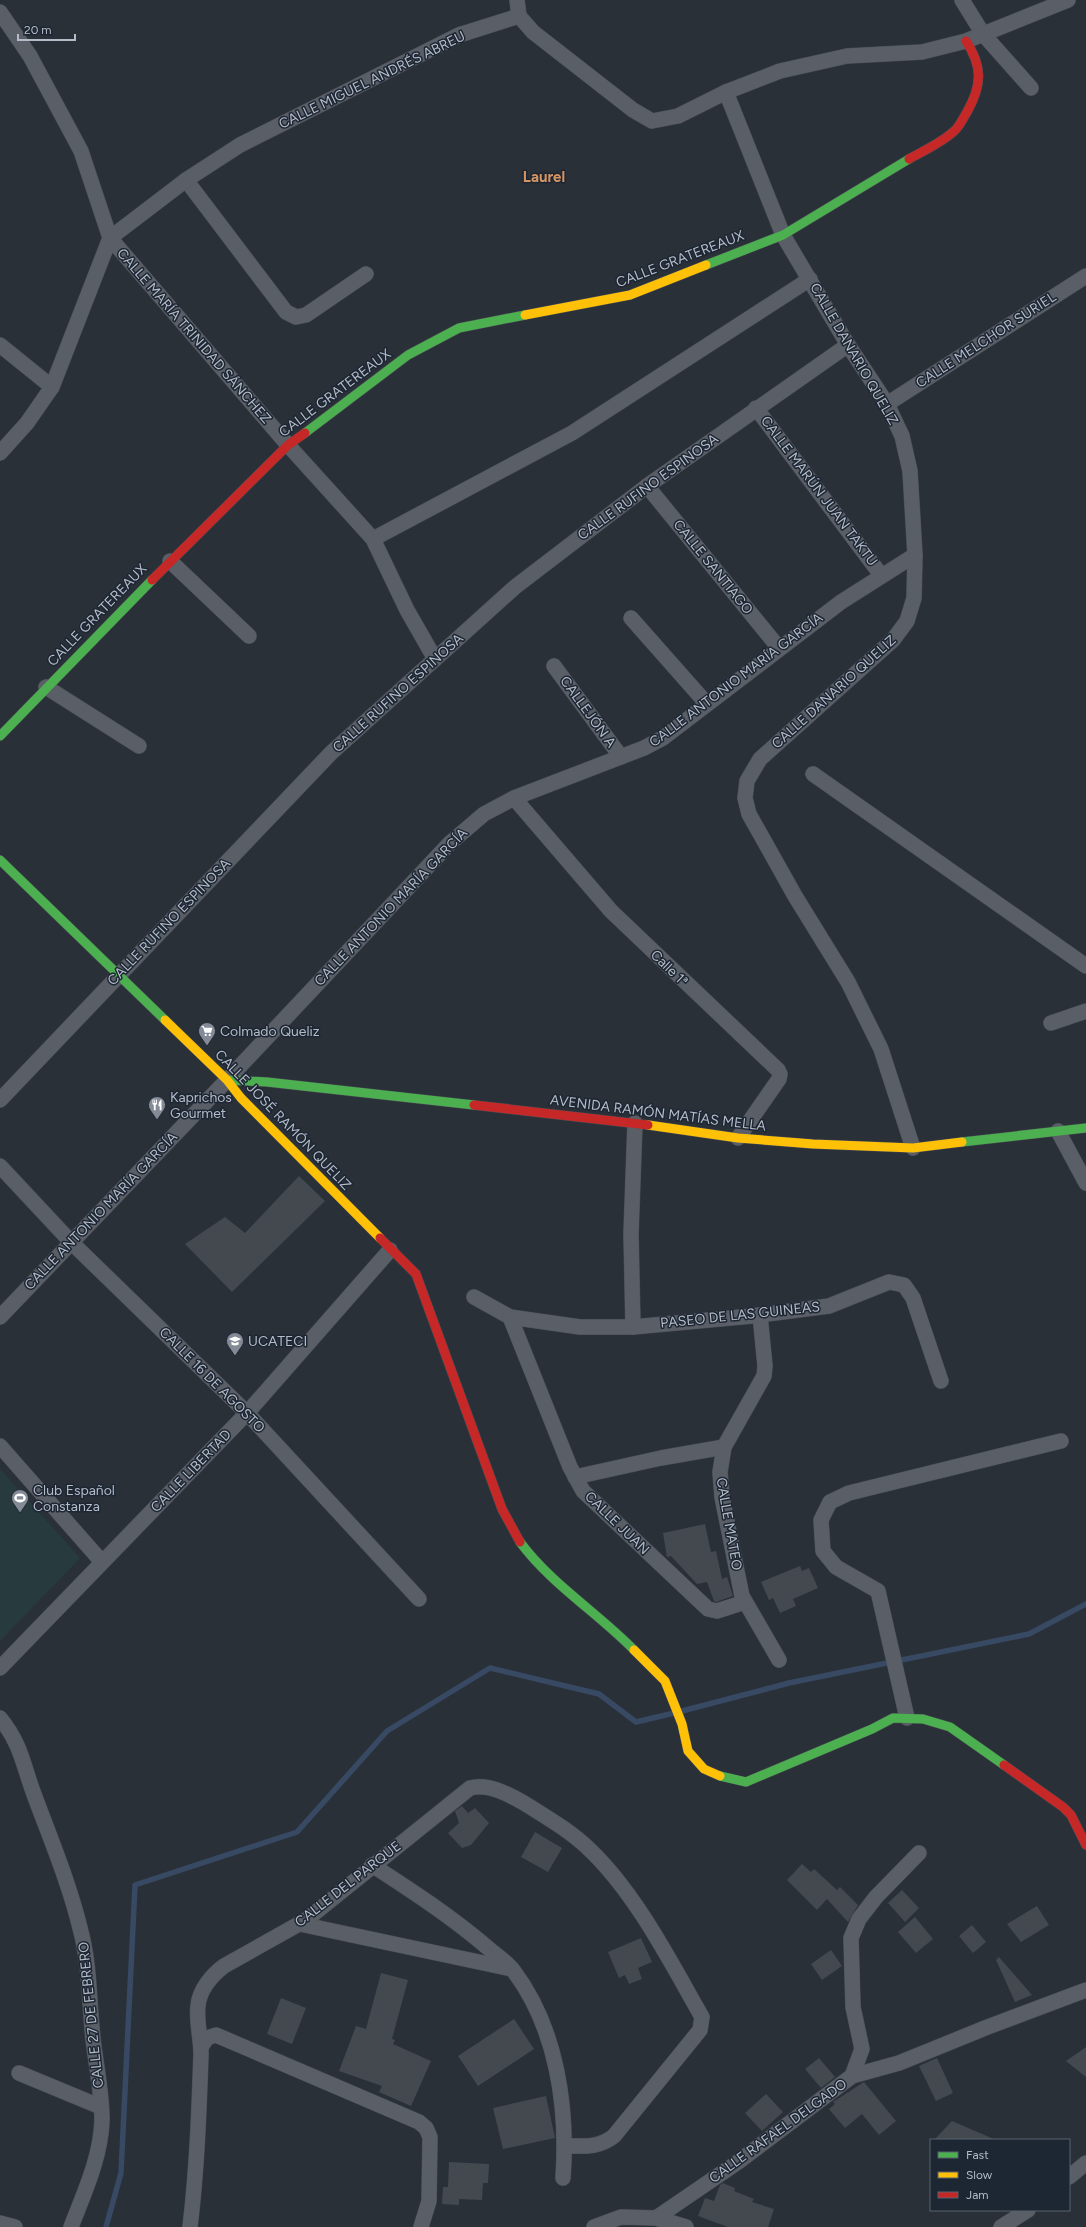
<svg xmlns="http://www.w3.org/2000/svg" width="1086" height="2227" viewBox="0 0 1086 2227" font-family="Figtree,sans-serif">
<rect width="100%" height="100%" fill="#2a3038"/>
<path fill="#273a3e" d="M0,1469L80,1558L0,1641Z"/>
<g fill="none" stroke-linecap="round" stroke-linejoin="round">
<g stroke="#384963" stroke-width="5.5">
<path d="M682,1711L789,1683L1029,1634L1086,1604"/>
<path d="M106,2227L121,2173L135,1885L297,1832L387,1731L490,1668L599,1694L636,1722L674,1713"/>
</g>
</g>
<g fill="#444950">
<path d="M299,1176L325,1201L232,1292L185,1244L225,1217L245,1233Z"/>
<path d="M705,1524L711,1552L716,1551L722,1579L727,1577L733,1596L716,1602L714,1601L707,1582L697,1584L671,1556L667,1557L663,1533Z"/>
<path d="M800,1566L802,1571L809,1568L818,1588L793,1599L796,1606L780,1613L773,1598L769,1600L761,1582Z"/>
<path d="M462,1806L468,1813L475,1808L489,1823L471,1845L462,1848L448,1833L459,1823L455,1811Z"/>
<path d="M535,1832L562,1848L548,1872L521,1857Z"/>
<path d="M802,1864L811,1872L814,1869L837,1890L840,1887L858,1905L848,1922L827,1899L817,1910L787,1880Z"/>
<path d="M902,1890L919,1908L905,1922L888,1903Z"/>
<path d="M1037,1906L1049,1925L1021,1942L1007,1924Z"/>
<path d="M915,1917L933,1939L916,1953L898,1932Z"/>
<path d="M972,1925L986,1942L973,1953L959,1936Z"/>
<path d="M641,1938L652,1962L638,1968L642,1979L629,1984L625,1975L619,1978L608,1952Z"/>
<path d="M831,1950L842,1966L822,1980L811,1964Z"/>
<path d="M999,1957L1032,1995L1015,2002L996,1960Z"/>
<path d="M381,1973L408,1980L392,2039L395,2040L393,2044L431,2061L411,2106L379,2092L382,2086L339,2071L356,2026L366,2029Z"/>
<path d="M281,1998L306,2008L292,2044L267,2034Z"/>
<path d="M514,2019L534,2049L478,2086L458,2056Z"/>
<path d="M1086,2047V2077L1066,2061Z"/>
<path d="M819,2058L835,2077L821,2088L805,2069Z"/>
<path d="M937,2058L953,2093L936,2101L919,2066Z"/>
<path d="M864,2082L896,2121L879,2135L862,2114L845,2128L829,2109L835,2104L833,2102Z"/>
<path d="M766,2094L783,2112L762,2131L745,2113Z"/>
<path d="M546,2096L555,2138L503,2149L493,2108Z"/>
<path d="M952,2121L996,2140H934Z"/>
<path d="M449,2162L489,2164L488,2183H483L482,2200L459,2199V2205L442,2204L443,2187H448Z"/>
<path d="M723,2183L735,2188L734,2191L754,2199L752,2202L774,2209L768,2227H728L698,2216L705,2198L714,2201L720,2185Z"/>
</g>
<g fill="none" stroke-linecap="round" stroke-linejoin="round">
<defs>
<g id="street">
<path d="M517,0L519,16"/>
<path d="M962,0L983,34L1031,88"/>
<path d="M0,12L30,56L81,151L110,238L288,445L373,539L407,610L435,659"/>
<path d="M519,16L533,32L633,110L652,121L678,116L726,92L780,71L847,56L922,52L966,41L1068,0"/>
<path d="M726,92L783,235L848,345L887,404L902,436L910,471L915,555L914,598L907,621L893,640L760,759L747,781L745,798L749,814L795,896L848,982L881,1049L913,1148"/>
<path d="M186,180L286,312L296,317L306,315L366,274"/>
<path d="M0,345L52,387"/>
<path d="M887,404L1086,276"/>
<path d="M756,408L881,575"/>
<path d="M0,453L27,423L52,387L110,238L186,180L240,145L459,35L519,16"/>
<path d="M647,486L779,648"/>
<path d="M373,539L572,433L810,279"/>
<path d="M170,561L249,636"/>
<path d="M631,618L707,704"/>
<path d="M554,666L621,757"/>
<path d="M46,687L139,746"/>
<path d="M813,774L1086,966"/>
<path d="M514,798L611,911L778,1070L780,1074L779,1079L738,1138"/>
<path d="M1051,1023L1086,1011"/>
<path d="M0,1100L331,753L515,587L647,486L848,345"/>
<path d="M1058,1131L1086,1183"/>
<path d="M0,1166L71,1242L247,1413L419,1599"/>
<path d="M474,1297L510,1317L580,1327H633L752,1316L829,1306L889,1282L904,1285L913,1298L941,1381"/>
<path d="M760,1315L765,1366L764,1376L724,1447L720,1472L722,1497L742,1596L779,1660"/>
<path d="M0,1317L227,1080L450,843L484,814L514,798L644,748L663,738L841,602L915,555"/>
<path d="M510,1317L570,1467L583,1491L708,1609L717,1611L745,1602"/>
<path d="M633,1327L631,1234L635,1123"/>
<path d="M0,1446L102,1562"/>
<path d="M575,1477L661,1458L724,1447"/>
<path d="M0,1668L247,1413L390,1250"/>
<path d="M0,1718C22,1745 23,1766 35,1797C51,1840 69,1883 80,1928C90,1964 89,2002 93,2039C96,2065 102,2093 102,2120C101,2157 84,2193 71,2227"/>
<path d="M907,1718L878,1591L836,1567L823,1551L821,1520L830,1502L849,1493L1061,1441"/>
<path d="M372,1865C412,1891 452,1917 488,1948C496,1955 507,1962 513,1970C557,2028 568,2107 563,2178"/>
<path d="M300,1924L512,1969"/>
<path d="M201,2047L207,2038L216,2035L419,2122L426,2128L430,2137L429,2201L421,2227"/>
<path d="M19,2073L101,2107"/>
<path d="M852,2076L862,2049L853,2007L851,1938L859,1919L876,1897L919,1853"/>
<path d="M1069,2177L1086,2163"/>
<path d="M656,2218L738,2162L852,2076L899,2063L985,2028L1086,1990"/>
<path d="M0,2223L15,2227"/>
<path d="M190,2227C197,2169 199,2112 201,2054C201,2038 196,2021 198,2006C199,1990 212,1975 224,1966L306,1920L470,1788C488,1783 508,1794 524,1803C546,1817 569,1830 588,1848C635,1892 670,1961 702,2017L700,2030L614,2136C599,2148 584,2146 566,2146"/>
<path d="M594,2227L621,2217L656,2218L686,2227"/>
<path d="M1001,2227L1028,2210"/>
</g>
<g id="fast">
<path d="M706,265L783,235L909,159"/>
<path d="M305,433L408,355L459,328L525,315"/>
<path d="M0,736L152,580"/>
<path d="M0,860L165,1020"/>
<path d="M227,1080L267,1082L474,1105"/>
<path d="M962,1142L1086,1128"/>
<path d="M520,1542C551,1584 598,1613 634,1650"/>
<path d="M720,1776L746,1782L872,1729L893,1718L923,1719L950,1727L1004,1765"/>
</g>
<g id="slow">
<path d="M525,315L630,295L706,265"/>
<path d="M165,1020L227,1080L241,1098L380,1238"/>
<path d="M648,1125L738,1138L813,1144L913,1148L962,1142"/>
<path d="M634,1650L665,1681L682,1724L688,1751L704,1769L720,1776"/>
</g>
<g id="jam">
<path d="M909,159C923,151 941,143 953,132C959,128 963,118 967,112C982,85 983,67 966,41"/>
<path d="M152,580L288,445L305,433"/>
<path d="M474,1105L648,1125"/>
<path d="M380,1238L416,1274L502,1509L520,1542"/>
<path d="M1004,1765L1063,1807L1071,1815L1086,1845"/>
</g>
</defs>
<use href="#street" stroke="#484c53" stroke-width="16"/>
<use href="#fast" stroke="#484c53" stroke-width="10"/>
<use href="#slow" stroke="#484c53" stroke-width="10"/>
<use href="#jam" stroke="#484c53" stroke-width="10"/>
<use href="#street" stroke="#5a5e66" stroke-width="15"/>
<use href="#fast" stroke="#4caf50" stroke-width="9"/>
<use href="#slow" stroke="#ffc107" stroke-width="9"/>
<use href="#jam" stroke="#c62828" stroke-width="9"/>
</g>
<defs>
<symbol id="supermarket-pin" viewBox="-11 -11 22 30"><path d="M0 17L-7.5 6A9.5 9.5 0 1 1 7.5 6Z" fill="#848b96" stroke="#1d2633"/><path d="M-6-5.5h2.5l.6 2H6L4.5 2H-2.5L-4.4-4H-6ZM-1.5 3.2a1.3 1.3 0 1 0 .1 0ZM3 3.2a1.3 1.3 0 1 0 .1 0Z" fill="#fff"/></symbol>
<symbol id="restaurant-pin" viewBox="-11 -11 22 30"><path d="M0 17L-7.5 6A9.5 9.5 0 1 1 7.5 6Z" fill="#848b96" stroke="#1d2633"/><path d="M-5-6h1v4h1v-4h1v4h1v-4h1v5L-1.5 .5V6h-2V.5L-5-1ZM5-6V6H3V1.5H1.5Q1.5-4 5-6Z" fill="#fff"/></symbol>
<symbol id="school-pin" viewBox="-11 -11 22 30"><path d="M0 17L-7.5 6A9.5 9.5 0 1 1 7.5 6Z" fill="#848b96" stroke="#1d2633"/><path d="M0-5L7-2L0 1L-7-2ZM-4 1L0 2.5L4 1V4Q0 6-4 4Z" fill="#fff"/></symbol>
<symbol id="stadium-pin" viewBox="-11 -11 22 30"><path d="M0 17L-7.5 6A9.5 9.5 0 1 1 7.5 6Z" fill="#848b96" stroke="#1d2633"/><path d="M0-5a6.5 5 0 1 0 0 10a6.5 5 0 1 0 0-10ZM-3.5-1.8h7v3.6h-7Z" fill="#fff"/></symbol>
</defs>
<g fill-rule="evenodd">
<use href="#supermarket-pin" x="197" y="1021" width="20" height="27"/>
<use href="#restaurant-pin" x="147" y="1095" width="20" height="27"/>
<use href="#school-pin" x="225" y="1331" width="20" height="27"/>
<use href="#stadium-pin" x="10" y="1488" width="20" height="27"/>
</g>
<g text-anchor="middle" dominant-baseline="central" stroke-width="3" stroke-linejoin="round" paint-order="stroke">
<g font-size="14" fill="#b4bcc9" stroke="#1d2633">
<text transform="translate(372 80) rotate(-26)">CALLE MIGUEL ANDRÉS ABREU</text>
<text transform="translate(680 259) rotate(-21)">CALLE GRATEREAUX</text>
<text transform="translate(194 336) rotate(49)">CALLE MARÍA TRINIDAD SÁNCHEZ</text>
<text transform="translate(986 340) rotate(-33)">CALLE MELCHOR SURIEL</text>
<text transform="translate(854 354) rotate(60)">CALLE DANARIO QUELIZ</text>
<text transform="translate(335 393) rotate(-37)">CALLE GRATEREAUX</text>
<text transform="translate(648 487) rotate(-36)">CALLE RUFINO ESPINOSA</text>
<text transform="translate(819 491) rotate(53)">CALLE MARÚN JUAN TAKTU</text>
<text transform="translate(713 567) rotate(51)">CALLE SANTIAGO</text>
<text transform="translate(97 615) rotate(-46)">CALLE GRATEREAUX</text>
<text transform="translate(736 680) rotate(-37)">CALLE ANTONIO MARÍA GARCÍA</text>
<text transform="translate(834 692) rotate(-42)">CALLE DANARIO QUELIZ</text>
<text transform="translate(398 693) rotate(-42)">CALLE RUFINO ESPINOSA</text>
<text transform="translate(588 712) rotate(54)">CALLEJÓN A</text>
<text transform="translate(391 907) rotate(-46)">CALLE ANTONIO MARÍA GARCÍA</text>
<text transform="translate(169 922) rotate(-46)">CALLE RUFINO ESPINOSA</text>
<text transform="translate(669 968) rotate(44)">Calle 1ª</text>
<text transform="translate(658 1113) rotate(7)">AVENIDA RAMÓN MATÍAS MELLA</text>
<text transform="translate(283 1120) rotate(46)">CALLE JOSÉ RAMÓN QUELIZ</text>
<text transform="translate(101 1211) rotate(-46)">CALLE ANTONIO MARÍA GARCÍA</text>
<text transform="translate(740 1315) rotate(-6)">PASEO DE LAS GUINEAS</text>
<text transform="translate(212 1380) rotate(45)">CALLE 16 DE AGOSTO</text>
<text transform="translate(191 1471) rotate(-46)">CALLE LIBERTAD</text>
<text transform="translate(617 1523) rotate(44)">CALLE JUAN</text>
<text transform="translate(729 1524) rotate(80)">CALLE MATEO</text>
<text transform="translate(348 1884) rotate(-38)">CALLE DEL PARQUE</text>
<text transform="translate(91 2015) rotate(-96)">CALLE 27 DE FEBRERO</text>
<text transform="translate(778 2131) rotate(-36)">CALLE RAFAEL DELGADO</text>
</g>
<g font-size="14" fill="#b4bcc9" stroke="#1d2633" text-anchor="start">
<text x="220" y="1031">Colmado Queliz</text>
<text x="170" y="1097">Kaprichos<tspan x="170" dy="16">Gourmet</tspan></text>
<text x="248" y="1341">UCATECI</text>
<text x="33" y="1490">Club Español<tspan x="33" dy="16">Constanza</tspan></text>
</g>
<g font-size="15" font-weight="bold" fill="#d59563" stroke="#1d2633">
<text x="544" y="177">Laurel</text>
</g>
</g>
<rect x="930" y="2139" width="140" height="72" fill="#1d2633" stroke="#59626f"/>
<rect x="938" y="2152" width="20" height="6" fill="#4caf50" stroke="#59626f"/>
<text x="966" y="2159" font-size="12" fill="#b4bcc9">Fast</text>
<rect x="938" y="2172" width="20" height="6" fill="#ffc107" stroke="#59626f"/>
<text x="966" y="2179" font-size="12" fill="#b4bcc9">Slow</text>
<rect x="938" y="2192" width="20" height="6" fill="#c62828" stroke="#59626f"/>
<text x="966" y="2199" font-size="12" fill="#b4bcc9">Jam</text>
<path d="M18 34v6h57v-6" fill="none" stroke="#b4bcc9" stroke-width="2"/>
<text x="24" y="34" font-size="12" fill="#b4bcc9" stroke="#1d2633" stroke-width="3" paint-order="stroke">20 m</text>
</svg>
